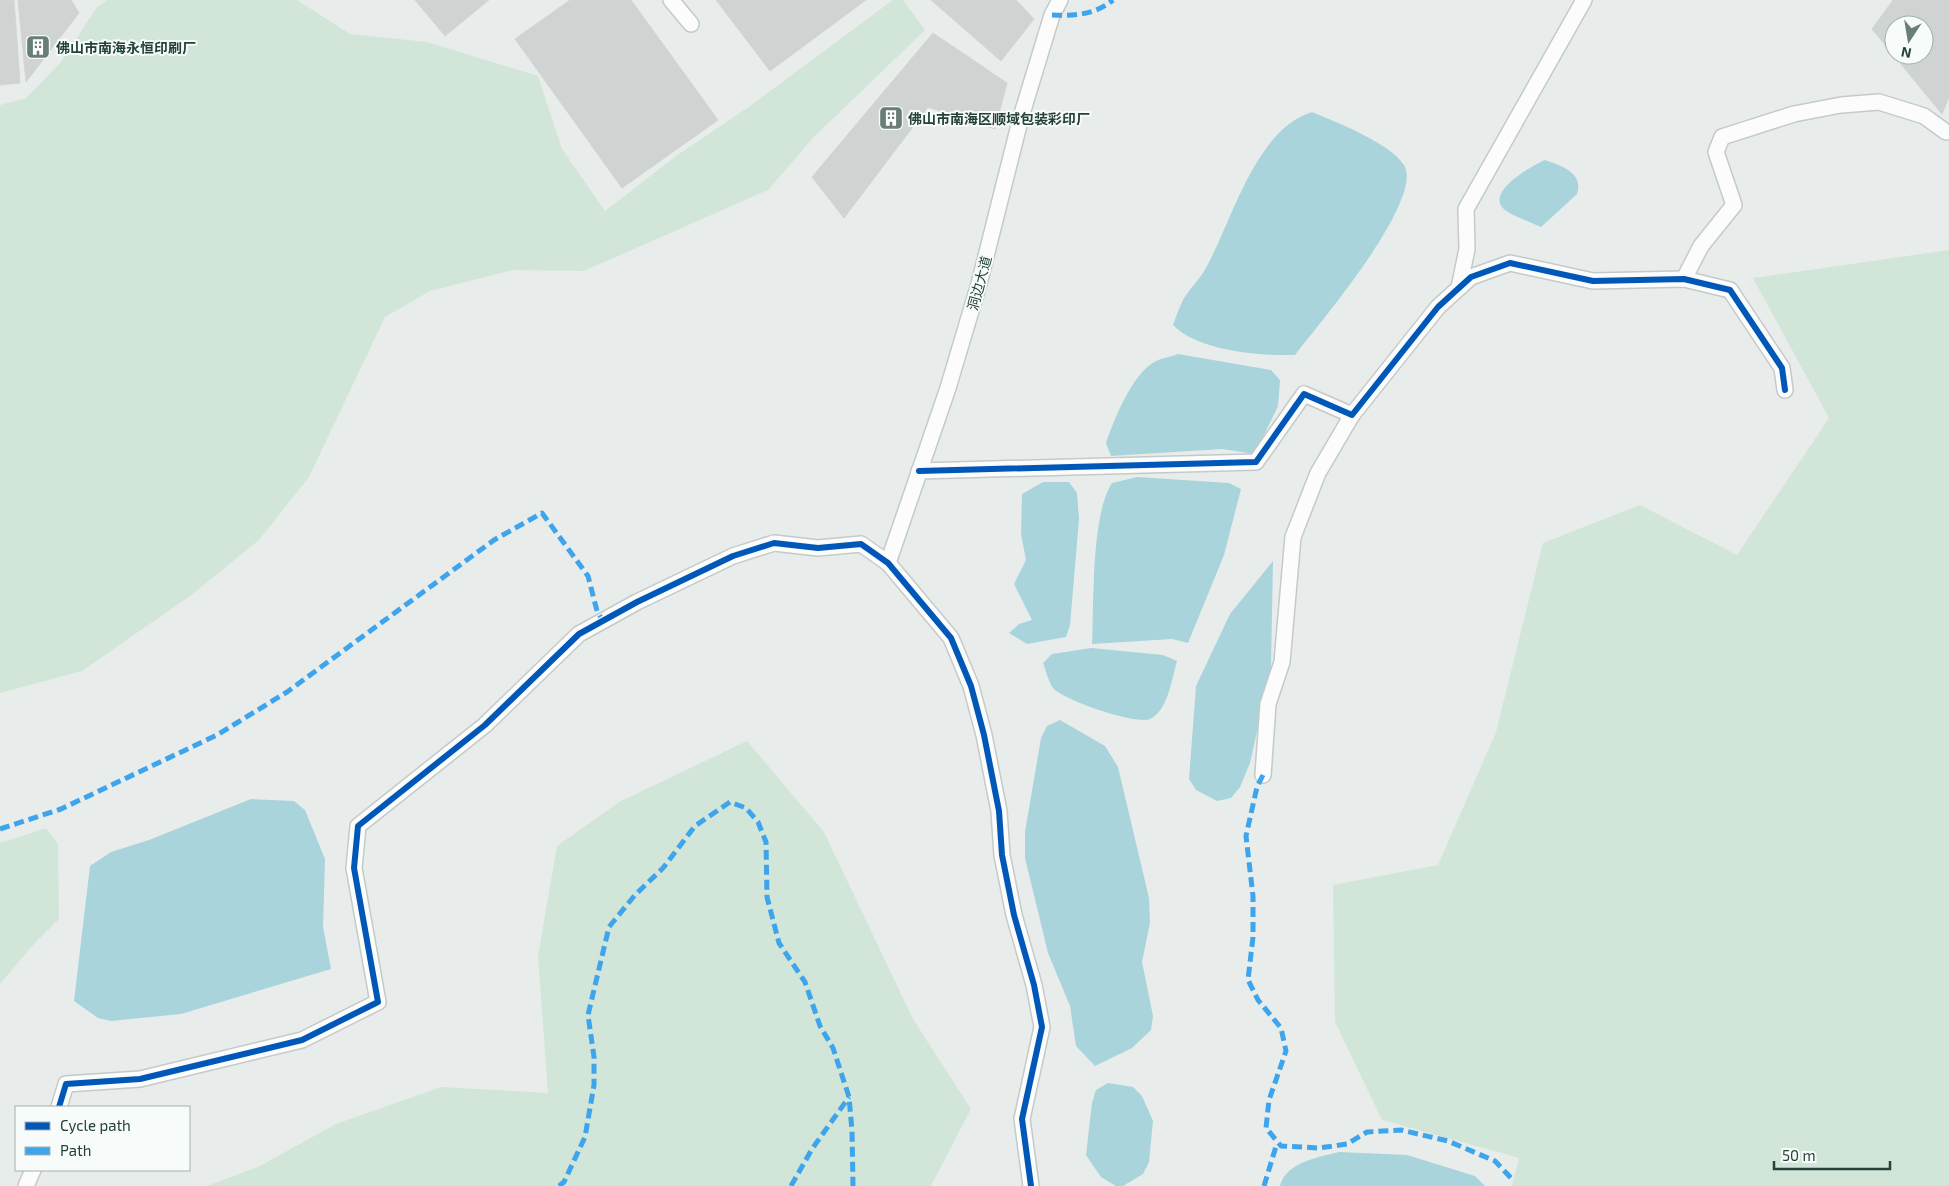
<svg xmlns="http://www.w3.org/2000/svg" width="1949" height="1186" viewBox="0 0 1949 1186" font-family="'Exo 2','Noto Sans SC',sans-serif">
<rect width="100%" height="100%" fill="#e8edeb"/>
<g fill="#d1e6d8">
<path d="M107,0H297L350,34L427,42L538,76L562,149L605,211L676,156L750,106L893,0H903L925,30L813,138L768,190L584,271L513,270L430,291L385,317L309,477L259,540L190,596L82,671L0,693V105L26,98L61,62L97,7Z"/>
<path d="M1949,250V1186H1512L1519,1158L1382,1120L1335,1022L1333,885L1438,865L1496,732L1543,543L1640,505L1737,555L1829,418L1753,278Z"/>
<path d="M747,741L824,832L913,1019L971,1109L931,1186H207L260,1166L336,1124L441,1087L548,1093L538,956L557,846L619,802Z"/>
<path d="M46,828L58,844L59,919L32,946L0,984V843Z"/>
</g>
<g fill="#a9d4db">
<path d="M1312,112C1336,122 1390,143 1404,165C1425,200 1318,325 1295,355C1260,356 1198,351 1173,325C1176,317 1179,308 1183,300C1190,288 1201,278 1207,266C1233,218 1256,129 1312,112Z"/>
<path d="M1545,160C1561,166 1584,172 1577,194L1541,227C1530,222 1515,217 1505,210C1483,193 1533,165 1545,160Z"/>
<path d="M1178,354L1271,370L1280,380L1278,406L1255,454L1222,449L1111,456L1106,443C1114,420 1132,373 1156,361C1162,358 1171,357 1178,354Z"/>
<path d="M1137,477L1229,483L1241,489L1224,555L1188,643L1172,639L1092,644C1094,604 1091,515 1112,483Z"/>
<path d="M1043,482H1069L1077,493L1079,519L1070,625L1066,637L1027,644L1009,633L1019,624L1032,620L1014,584L1026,560L1021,534L1022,494Z"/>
<path d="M1273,561L1271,668L1250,763L1240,787L1231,798L1217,801L1196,790L1189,779L1196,686L1230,614Z"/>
<path d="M1091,648L1163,655L1177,661C1172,678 1168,711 1150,719C1136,725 1063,700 1053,688C1048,681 1046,670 1043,663L1052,654Z"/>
<path d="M1060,720L1105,746L1118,767L1149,898L1150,923L1142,962L1153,1016L1151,1030L1132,1048L1095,1066L1076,1046L1070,1006L1048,953L1025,858V832L1041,738L1047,726Z"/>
<path d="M251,799L294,801L305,810L325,859L323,927L331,969L181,1014L111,1021L98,1018L74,1001L90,866L111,852L149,840Z"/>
<path d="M1108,1083L1133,1087L1142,1096L1153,1121L1149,1162L1143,1174L1123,1186H1116L1101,1177L1086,1155L1092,1103L1096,1090Z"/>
<path d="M1339,1152L1407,1155L1475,1176L1485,1186H1280C1286,1162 1319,1157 1339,1152Z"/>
</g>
<g fill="#cfd4d2" stroke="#d1d6d4" fill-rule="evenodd">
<path d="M0,0H14L20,83L0,85Z"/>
<path d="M18,0H71L79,13L26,82Z"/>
<path d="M415,0H489L445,36Z"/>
<path d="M570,0H631L718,120L622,188L515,39Z"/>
<path d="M716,0H866L770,71Z"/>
<path d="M931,0H1016L1034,19L1001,61Z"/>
<path d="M1893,0H1949V97L1942,114L1872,29ZM1894,25H1924V55H1894Z"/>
<path d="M933,33L1007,83L995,129L928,107L844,218L812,177Z"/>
</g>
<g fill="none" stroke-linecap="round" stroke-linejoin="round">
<defs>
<g id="minor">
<path d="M671,0L691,24"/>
<path d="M1684,279L1701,246L1734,205L1716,152L1722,137L1794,114L1841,105L1879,102L1924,116L1946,132"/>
<path d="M1459,288L1467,249L1466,209L1584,0"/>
<path d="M919,471L1256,462L1304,394L1352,415L1438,307L1471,277L1510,263L1593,281L1684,279L1730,290L1782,368L1785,390"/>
<path d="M888,563L948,388L979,284L1021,117L1052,15L1060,0"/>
<path d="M1263,775L1268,704L1282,662L1293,537L1318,473L1352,415"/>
<path d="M59,1107L66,1084L140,1079L302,1040L378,1002L354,868L358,826L485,725L579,634L637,602L733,556L774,543L818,548L861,544L888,563L951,638L971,686L984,735L999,811L1002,855L1014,915L1034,985L1042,1027L1022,1119L1031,1186"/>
<path d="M26,1186L33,1170"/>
</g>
</defs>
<use href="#minor" stroke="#c5cac8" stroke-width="18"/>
<use href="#minor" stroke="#fcfcfc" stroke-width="15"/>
<g stroke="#3ea4ec" stroke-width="5" stroke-dasharray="10 5" stroke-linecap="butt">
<path d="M1052,15C1074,16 1095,15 1113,0"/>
<path d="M1263,775L1257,787L1246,836L1253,896V937L1248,980L1258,1000L1281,1028L1286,1051L1269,1100L1266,1128L1281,1146L1319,1148L1347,1144L1367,1132L1401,1130L1448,1141L1495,1161L1512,1179"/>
<path d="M0,829L61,809L217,735L287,692L494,540L542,513L588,576L597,611L603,621"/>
<path d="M559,1186L564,1182L585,1137L594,1085V1057L588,1015L609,927L635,895L663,868L695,826L730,802L746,808L758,822L766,842L767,897L779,943L805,982L820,1026L833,1048L849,1097L852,1131L853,1186"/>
<path d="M791,1186L812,1149L849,1097"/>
<path d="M1264,1186L1277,1143"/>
</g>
<defs>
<g id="cycleway">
<path d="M919,471L1256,462L1304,394L1352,415L1438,307L1471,277L1510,263L1593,281L1684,279L1730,290L1782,368L1785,390"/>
<path d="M59,1107L66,1084L140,1079L302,1040L378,1002L354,868L358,826L485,725L579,634L637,602L733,556L774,543L818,548L861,544L888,563L951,638L971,686L984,735L999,811L1002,855L1014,915L1034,985L1042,1027L1022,1119L1031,1186"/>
</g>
</defs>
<use href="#cycleway" stroke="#f7fbf9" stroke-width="9"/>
<use href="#cycleway" stroke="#0057b8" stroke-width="6"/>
</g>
<defs>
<symbol id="building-square" viewBox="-11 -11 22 22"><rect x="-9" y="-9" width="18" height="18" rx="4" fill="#697e78" stroke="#f7fbf9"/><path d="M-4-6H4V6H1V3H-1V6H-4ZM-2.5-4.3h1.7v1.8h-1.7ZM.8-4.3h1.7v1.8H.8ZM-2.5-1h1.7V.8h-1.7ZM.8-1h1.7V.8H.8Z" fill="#fff"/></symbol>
</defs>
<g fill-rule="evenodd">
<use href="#building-square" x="24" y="33" width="28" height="28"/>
<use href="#building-square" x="877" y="104" width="28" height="28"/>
</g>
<g text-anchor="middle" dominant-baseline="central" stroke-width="4" stroke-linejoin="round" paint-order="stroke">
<g font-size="14" font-weight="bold" fill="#24423a" stroke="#f7fbf9" text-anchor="start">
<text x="56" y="47">佛山市南海永恒印刷厂</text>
<text x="908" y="118">佛山市南海区顺域包装彩印厂</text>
</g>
<g font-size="14" fill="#24423a" stroke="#f7fbf9">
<text transform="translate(979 283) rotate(-75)">洞边大道</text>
</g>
</g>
<rect x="15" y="1106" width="175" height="65" fill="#f7fbf9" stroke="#a3b1ad"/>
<rect x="25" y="1122" width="25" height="8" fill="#0057b8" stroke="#a3b1ad"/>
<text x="60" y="1131" font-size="15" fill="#24423a">Cycle path</text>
<rect x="25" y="1147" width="25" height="8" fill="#3ea4ec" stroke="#a3b1ad"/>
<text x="60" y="1156" font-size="15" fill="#24423a">Path</text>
<g transform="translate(1909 40) rotate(192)"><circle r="24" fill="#f7fbf9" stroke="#a3b1ad"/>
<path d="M0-4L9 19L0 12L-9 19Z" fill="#697e78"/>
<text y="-8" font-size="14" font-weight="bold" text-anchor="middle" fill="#24423a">N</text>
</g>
<path d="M1774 1161v8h116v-8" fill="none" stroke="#24423a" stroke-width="2.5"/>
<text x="1782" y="1161" font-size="15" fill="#24423a" stroke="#f7fbf9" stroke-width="4" paint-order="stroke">50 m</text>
</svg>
